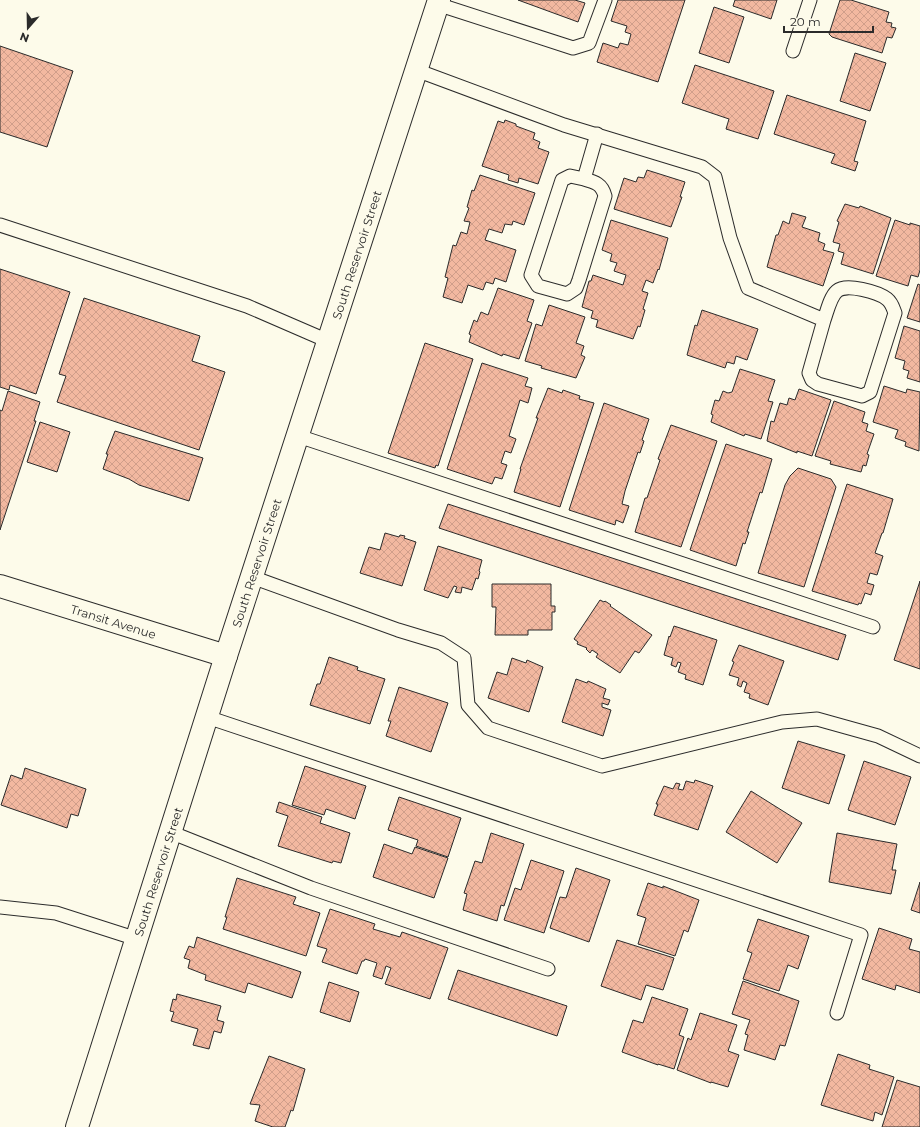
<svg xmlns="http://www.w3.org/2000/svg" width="920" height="1127" viewBox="0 0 920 1127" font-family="Montserrat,sans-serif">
<defs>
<pattern id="building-cross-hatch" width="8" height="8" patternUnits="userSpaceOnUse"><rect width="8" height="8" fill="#f2b8a0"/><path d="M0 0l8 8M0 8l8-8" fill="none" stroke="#d09e8a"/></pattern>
</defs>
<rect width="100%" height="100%" fill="#fdfbea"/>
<g fill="url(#building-cross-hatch)" stroke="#2b2b2b">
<path d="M518,0H575L585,3L578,22Z"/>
<path d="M618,0H685L658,82L597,62L603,43L618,48L620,43L628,45L631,34L625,32L627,26L611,21Z"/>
<path d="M735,0H777L771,19L733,6Z"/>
<path d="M840,0H851L889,12L886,22L892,23L891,27L896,28L892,38L887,37L882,53L832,37L829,34Z"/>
<path d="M714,7L744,17L729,63L699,53Z"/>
<path d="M0,46L73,71L47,147L0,132Z"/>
<path d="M855,53L886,63L870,111L840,101Z"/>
<path d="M695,65L774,91L758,139L726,129L729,119L682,103Z"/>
<path d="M787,95L866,121L854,161L858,162L855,171L831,163L835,154L774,134Z"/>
<path d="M505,120L516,124V126L535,133L533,139L540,142L538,148L549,152L538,184L519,178L518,183L508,180L509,175L482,166L498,121L504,123Z"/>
<path d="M647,170L685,182L680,197H682L671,227L614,209L624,178L636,182L638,177L644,178Z"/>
<path d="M480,175L535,193L524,225L513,221L512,225L505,224L502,233L489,229L485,240L516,250L506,282L495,278L493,284L486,282L483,290L468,285L462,303L443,297L448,278L445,277L453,245L456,246L461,232L467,234L470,222L464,221L469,208L467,207L472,190L474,191Z"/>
<path d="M845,204L859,208L860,206L891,218L873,274L841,264L844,253L838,251L840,244L833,242L839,222L837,221Z"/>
<path d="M792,213L806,217L802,227L820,233L818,241L825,244L823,250L834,253L823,286L767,267L776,235H778L783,221L789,224Z"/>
<path d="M611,220L668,238L659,270L658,269L653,283L646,280L642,291L648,293L643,309L645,310L640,327L638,326L633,339L596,327L598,320L591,318L593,311L582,307L589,281H591L593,275L623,285L626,275L614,271L617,263L610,261L612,254L602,250Z"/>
<path d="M895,220L910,225V223L920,226V270L918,277L911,275L908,286L876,276Z"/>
<path d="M0,269L70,292L36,394L10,385L9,390L0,387Z"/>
<path d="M918,284L920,285V322L907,318Z"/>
<path d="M498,288L534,300L527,321L532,323L519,359L503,354L502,356L469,342L471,335L469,334L474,320L477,322L481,312L488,315Z"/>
<path d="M84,298L200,336L192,361L225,372L199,450L57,402L66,376L59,374Z"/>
<path d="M549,305L585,317L576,343L584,346L581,355L585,357L576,378L541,368L542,366L525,361L536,324L542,326Z"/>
<path d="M702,310L758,329L747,360L736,356L734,364L727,362L725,368L687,355L695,325L697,326Z"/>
<path d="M904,326L920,331V382L907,378L909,371L903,369L905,361L895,358Z"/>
<path d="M425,343L473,359L438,466L436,465L435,468L388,453Z"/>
<path d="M482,363L528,378L525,386L532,388L528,403L520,400L509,436L516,439L511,453L505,451L501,463L507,465L502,479L495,477L492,484L447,469Z"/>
<path d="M740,369L775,380L768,401L773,402L761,439L745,434L744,436L711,422L713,415L711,414L715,400L719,401L723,391L728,393L732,392Z"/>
<path d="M884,386L906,393L907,389L920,392L919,451L905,446L906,442L895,438L898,430L873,422Z"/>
<path d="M548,388L562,393L563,390L580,396L579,399L594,403L560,507L514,492L521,469H520L538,418H536Z"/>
<path d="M799,389L831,400L812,456L797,451V453L767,441L771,421L774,422L780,403L787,405L789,398L795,400Z"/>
<path d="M8,391L40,402L34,421H36L0,530V410L2,411Z"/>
<path d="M834,401L865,412L862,422L868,424L866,431L874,434L867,454L869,455L866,466L863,465L861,472L830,464L831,461L815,456Z"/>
<path d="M604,403L649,419L642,440L644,441L640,453L638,452L625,491L622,504L629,506L623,523L616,520L615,525L569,510Z"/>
<path d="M40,422L70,432L57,472L27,462Z"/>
<path d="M671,425L717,441L681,547L635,532L645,498H647L660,460L658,459Z"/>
<path d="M115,431L203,458L189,501L139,485L129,479L103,469L108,454H106Z"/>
<path d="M726,444L772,459L762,493L760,492L747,532H749L745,544L743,543L736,566L690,550Z"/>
<path d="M798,468L831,479L836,487L804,587L758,573L785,485L790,476Z"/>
<path d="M847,484L893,499L883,533H882L875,553L883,556L877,575L870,573L867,583L874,585L871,595L865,593L861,604L859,603L858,605L812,591Z"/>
<path d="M448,504L846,635L838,660L439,528Z"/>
<path d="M385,533L399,537L400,535L405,536L404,538L416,542L402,586L360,573L369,547L380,550Z"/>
<path d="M438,546L482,560L479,571L480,572L478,579L476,578L472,590L462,587L461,593L455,592L457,587L454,586L448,598L424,590Z"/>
<path d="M920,581V669L894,660Z"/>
<path d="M492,584H551V606H555V612H552V630H528V635H495L496,607H492Z"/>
<path d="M600,600L604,602L605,601L611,605L610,606L652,635L639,653L635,651L620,673L596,657L598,654L592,650L590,653L586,649L587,648L577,644L578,642L574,639Z"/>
<path d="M674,626L717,640L703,685L685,679L686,675L678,672L681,663L678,662L676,667L671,665L673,658L664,655L669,636L670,637Z"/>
<path d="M739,645L784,661L768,705L749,698L750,694L744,692L747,683L743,681L741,687L737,685L739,678L729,675L734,662L732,661Z"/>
<path d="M329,657L358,667L357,670L385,679L370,724L310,705L317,684H320Z"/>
<path d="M512,658L526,663L527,660L543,667L529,712L488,698L497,672L507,675Z"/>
<path d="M576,679L587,683L588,681L606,689L603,698L610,700L608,705L602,703V707L611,710L603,736L562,722Z"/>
<path d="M399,687L448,703L431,752L386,736L391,721H388Z"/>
<path d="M798,741L845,755L829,804L782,788Z"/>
<path d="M864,761L911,777L895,825L848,810Z"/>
<path d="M305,766L366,786L355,819L326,809L324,815L292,805Z"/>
<path d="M25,768L86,789L78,816L71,814L67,828L1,805L11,775L22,779Z"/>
<path d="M695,780L713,786L698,830L654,815L658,804H656L664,786L673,789L676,783L680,784L678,789L683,790L686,781L694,783Z"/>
<path d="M751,791L802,823L777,863L726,832Z"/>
<path d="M399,797L461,818L448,857L416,846L418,840L388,830Z"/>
<path d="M279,802L322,817L320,823L350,833L341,863L333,861L332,863L278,846L288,816L276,812Z"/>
<path d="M491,833L524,844L504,906L501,905L497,921L463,910L467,894L464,893L475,861L482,863Z"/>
<path d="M837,833L897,844L892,870H896L891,894L829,882Z"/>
<path d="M384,844L412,854L415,847L448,858L434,898L373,877Z"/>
<path d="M531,860L564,871L544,933L504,920L515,888L521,890Z"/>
<path d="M576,868L610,880L589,942L550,928L560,897L566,898Z"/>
<path d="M237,878L296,897L293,904L320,913L306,956L223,929L227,917H225Z"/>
<path d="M920,882V913L911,910Z"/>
<path d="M648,883L663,888V886L699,900L688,932L684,930L675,956L638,944L646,918L637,915Z"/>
<path d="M330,909L375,924L373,929L400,937L402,932L448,948L430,999L385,984L391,968L386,966L382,979L373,976L377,963L365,959L364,961H362L357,974L322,962L327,949L317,946Z"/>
<path d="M758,919L809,936L798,969L788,965L779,991L743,979L752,953L747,951Z"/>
<path d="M879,928L912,939L909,949L920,952V993L896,985L895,990L862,979Z"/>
<path d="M197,937L301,972L292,998L248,983L245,993L205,980L206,975L188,968L190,960L184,958L189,946L194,948Z"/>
<path d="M617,940L674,958L663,990L646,985L641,1000L601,986Z"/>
<path d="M458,970L567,1006L557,1036L448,999Z"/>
<path d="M743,981L799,1001L785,1046L780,1045L775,1060L744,1050L748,1035L745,1034L750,1020L732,1014Z"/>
<path d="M329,982L359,992L350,1022L320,1012Z"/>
<path d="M177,994L221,1006L217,1020L224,1022L221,1033L214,1031L209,1049L193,1045L198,1029L171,1021L174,1012L170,1011L173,999L176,1000Z"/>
<path d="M652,997L688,1009L679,1035L684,1037L674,1069L658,1064V1065L622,1052L633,1020L643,1023Z"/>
<path d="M700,1013L737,1025L728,1051L739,1055L728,1087L711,1082V1083L677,1070L688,1038L691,1040Z"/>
<path d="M838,1054L870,1065L869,1069L894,1077L882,1115L875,1112L873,1121L821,1105Z"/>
<path d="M269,1056L305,1069L293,1111L291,1110L285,1127H273L255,1121L260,1105L250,1104Z"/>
<path d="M897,1080L920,1087V1127H882Z"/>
</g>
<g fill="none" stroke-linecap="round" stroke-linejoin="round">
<defs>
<g id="lane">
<path d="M437,4L573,48L589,43L605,0"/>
<path d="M793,51L810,0"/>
<path d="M416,70L564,125L702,167L715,177L730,238L748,288L824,320C827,312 830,297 837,291C846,283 878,292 887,299C892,303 893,308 895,313L870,392L862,396L818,384L812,380L809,373L824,320"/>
<path d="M584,179L570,176L562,180L531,275L538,286L567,294L576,288L579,280L605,196C602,184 595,182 584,179L597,134"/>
<path d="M0,225L247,306L328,341"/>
<path d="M298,436L873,627"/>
<path d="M252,577L398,630L441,643L464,658L468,705L488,728L602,766L782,722L817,719L878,736L920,756"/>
<path d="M207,717L861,935L837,1013"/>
<path d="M170,832L311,888L548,969"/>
<path d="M0,907L56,913L137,939"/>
</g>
<g id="street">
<path id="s1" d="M0,586L226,656"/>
</g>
<g id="primary">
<path id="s2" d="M77,1127L226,656L439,0"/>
</g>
</defs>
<use href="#lane" stroke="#2b2b2b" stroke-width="15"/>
<use href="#street" stroke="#2b2b2b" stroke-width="24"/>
<use href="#primary" stroke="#2b2b2b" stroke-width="24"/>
<use href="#lane" stroke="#fdfbea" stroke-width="13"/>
<use href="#street" stroke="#fdfbea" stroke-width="22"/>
<use href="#primary" stroke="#fdfbea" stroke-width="22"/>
</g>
<g text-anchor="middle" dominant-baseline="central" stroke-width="3" stroke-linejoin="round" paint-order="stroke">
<g font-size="12" fill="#2b2b2b" stroke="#fdfbea">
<text stroke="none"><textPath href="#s2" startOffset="916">South Reservoir Street</textPath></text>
<text stroke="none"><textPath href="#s2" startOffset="592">South Reservoir Street</textPath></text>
<text stroke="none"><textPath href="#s1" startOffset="119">Transit Avenue</textPath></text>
<text stroke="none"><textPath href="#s2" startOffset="268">South Reservoir Street</textPath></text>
</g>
</g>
<g transform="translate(28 28) rotate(200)" stroke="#fdfbea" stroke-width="3" paint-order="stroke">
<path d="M0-3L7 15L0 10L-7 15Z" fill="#2b2b2b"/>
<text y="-6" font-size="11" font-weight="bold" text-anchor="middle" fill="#2b2b2b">N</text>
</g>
<path d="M784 26v6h89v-6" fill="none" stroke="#2b2b2b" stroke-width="2"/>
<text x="790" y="26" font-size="12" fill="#2b2b2b" stroke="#fdfbea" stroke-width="3" paint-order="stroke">20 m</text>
</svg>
